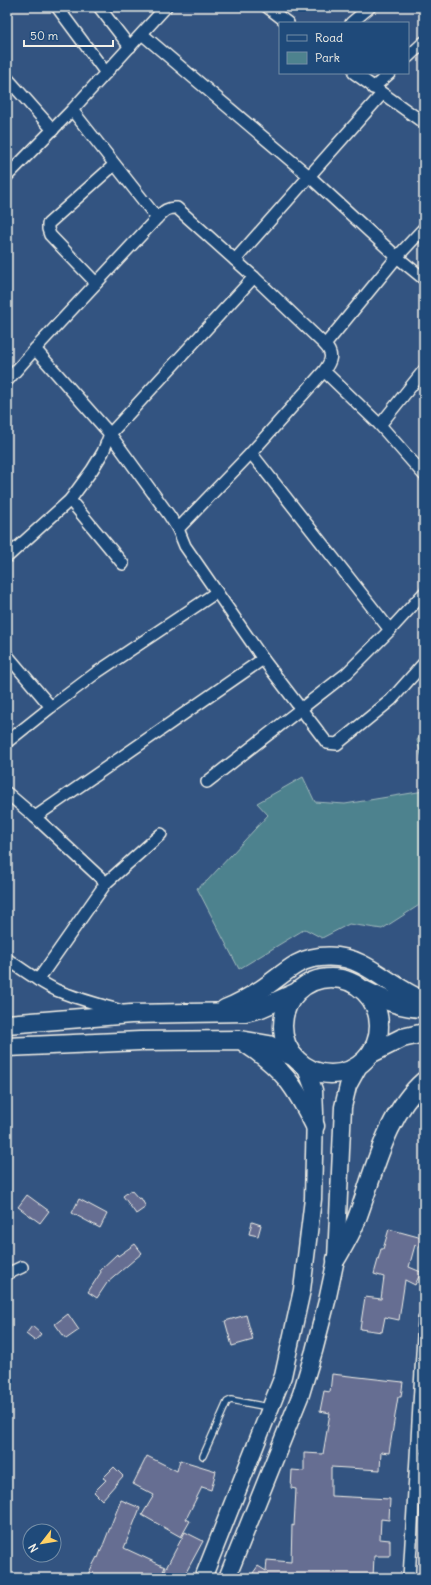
<svg xmlns="http://www.w3.org/2000/svg" width="431" height="1585" viewBox="0 0 431 1585" font-family="Delius,sans-serif">
<rect width="100%" height="100%" fill="#335481"/>
<filter id="ink" filterUnits="userSpaceOnUse"><feTurbulence type="fractalNoise" baseFrequency=".025" numOctaves="2"/><feDisplacementMap in="SourceGraphic" scale="8" xChannelSelector="R" yChannelSelector="G"/><feConvolveMatrix kernelMatrix="1 2 1 2 8 2 1 2 1" color-interpolation-filters="sRGB"/></filter>
<g filter="url(#ink)">
<g fill="#4e828e" stroke="#a1babb">
<path d="M424,731V765L417,740Z"/>
<path d="M303,777L315,802L345,804L424,791V902L382,929L349,924L322,938L305,929L239,969L197,888L207,881L268,815L257,803Z"/>
</g>
<g fill="#666e92" stroke="#f4f1e8">
<path d="M131,1190L139,1199L141,1198L146,1207L136,1214L123,1196Z"/>
<path d="M27,1195L49,1211L40,1223L18,1207Z"/>
<path d="M79,1199L107,1214L100,1228L72,1213Z"/>
<path d="M252,1222L261,1225L258,1236L249,1234Z"/>
<path d="M389,1229L422,1238L420,1247L415,1245L409,1267L421,1272L415,1285L405,1280L399,1320L385,1317L382,1332L360,1329L365,1297L381,1299L384,1277L374,1274L381,1249H383Z"/>
<path d="M135,1244L142,1253L107,1283L97,1298L88,1292L101,1272L100,1270L117,1254L118,1256Z"/>
<path d="M68,1314L79,1330L66,1339L55,1324Z"/>
<path d="M246,1315L253,1340L232,1346L225,1321Z"/>
<path d="M32,1326L41,1334L35,1341L26,1334Z"/>
<path d="M332,1374L403,1382L401,1397H398L389,1453L381,1452L380,1470L331,1467V1496L390,1499L389,1520L381,1519L380,1539L390,1540V1556H374L373,1578H262L253,1573L258,1566L266,1571L267,1560L291,1562L292,1525L294,1526L296,1489L291,1488L292,1470L304,1471V1453L323,1454L330,1413L320,1411L324,1391L330,1392Z"/>
<path d="M147,1456L177,1471L180,1460L216,1471L211,1490L202,1487L186,1519L190,1521L181,1537L142,1515L154,1495L133,1484Z"/>
<path d="M114,1467L123,1476L102,1500L94,1492L106,1480L103,1478Z"/>
<path d="M121,1500L140,1508L124,1548L165,1567L160,1578H86L97,1557L98,1558Z"/>
<path d="M185,1532L203,1541L183,1578H176L164,1572Z"/>
</g>
<g fill="none" stroke-linecap="round" stroke-linejoin="round">
<defs>
<path id="service" d="M203,1456L227,1402L231,1400L268,1407"/>
<g id="minor">
<path d="M57,7L106,73"/>
<path d="M99,7L130,47"/>
<path d="M267,7L288,23"/>
<path d="M351,23L370,7"/>
<path d="M142,34L309,176L397,257L424,279"/>
<path d="M408,57L424,42"/>
<path d="M354,73L424,123"/>
<path d="M7,78L53,130"/>
<path d="M373,88L390,73"/>
<path d="M72,110L157,218"/>
<path d="M7,176L72,110L166,7"/>
<path d="M235,260L382,94"/>
<path d="M96,283L50,235L48,229V224L114,165"/>
<path d="M35,349L110,434L169,515L178,529L185,546L263,659L327,743L337,744L391,700L424,663"/>
<path d="M324,371L380,425L424,475"/>
<path d="M7,381L35,349L157,218C163,212 167,207 177,208L254,277L325,345"/>
<path d="M380,425L424,370"/>
<path d="M251,453L390,630"/>
<path d="M70,500L123,564"/>
<path d="M178,529L251,453L324,371C331,361 334,355 325,345L397,257L424,228"/>
<path d="M7,557L70,500L92,470L103,452L110,434L254,277"/>
<path d="M7,655L51,707"/>
<path d="M7,742L51,707L96,673L217,592"/>
<path d="M207,782L347,673L390,630L424,593"/>
<path d="M7,793L35,817L106,883"/>
<path d="M35,817L263,659"/>
<path d="M7,959C23,970 39,982 56,990C77,999 99,1004 121,1011"/>
<path d="M38,980L106,883L161,834"/>
<path d="M7,1274L22,1267"/>
<path d="M409,1578L424,1319"/>
</g>
<g id="secondary">
<path d="M203,1578L283,1376L302,1290L313,1199L315,1113L314,1090L305,1066"/>
<path d="M227,1578L301,1394L314,1351L327,1301L336,1259L343,1107L348,1086L359,1066"/>
</g>
<g id="primary">
<circle cx="331" cy="1026" r="48"/>
<path d="M364,990C384,1000 402,1008 424,1008"/>
<path d="M225,1009C238,1004 250,997 262,989C274,981 285,971 297,964C315,954 342,954 361,964C383,975 401,992 424,1001"/>
<path d="M7,1024L131,1014L245,1012L261,1008L295,993"/>
<path d="M245,1043C283,1068 295,1086 315,1126"/>
<path d="M7,1047L140,1041L240,1040L269,1045L294,1057"/>
<path d="M370,1054L402,1038L424,1033"/>
<path d="M336,1259C343,1247 351,1234 356,1221C374,1174 385,1115 424,1081"/>
</g>
</defs>
<use href="#service" stroke="#f4f1e8" stroke-width="8"/>
<use href="#minor" stroke="#f4f1e8" stroke-width="14"/>
<use href="#secondary" stroke="#f4f1e8" stroke-width="19"/>
<use href="#primary" stroke="#f4f1e8" stroke-width="21"/>
<use href="#service" stroke="#1f4a7a" stroke-width="5.5"/>
<use href="#minor" stroke="#1f4a7a" stroke-width="11"/>
<use href="#secondary" stroke="#1f4a7a" stroke-width="16"/>
<use href="#primary" stroke="#1f4a7a" stroke-width="18"/>
</g>
</g>
<rect width="431" height="1585" fill="none" stroke="#1f4a7a" stroke-width="24"/>
<rect x="12" y="12" width="407" height="1561" fill="none" stroke="#f4f1e8" stroke-width="1.5" filter="url(#ink)"/>
<rect x="279" y="22" width="130" height="52" fill="#1f4a7a" stroke="#748da6"/>
<rect x="287" y="35" width="20" height="6" fill="#1f4a7a" stroke="#748da6"/>
<text x="315" y="42" font-size="12" fill="#f4f1e8">Road</text>
<rect x="287" y="52" width="20" height="12" fill="#4e828e" stroke="#748da6"/>
<text x="315" y="62" font-size="12" fill="#f4f1e8">Park</text>
<g transform="translate(42 1543) rotate(239)"><circle r="19" fill="#1f4a7a" stroke="#748da6"/>
<path d="M0-3L7 15L0 10L-7 15Z" fill="#ffd166"/>
<text y="-6" font-size="11" font-weight="bold" text-anchor="middle" fill="#f4f1e8">N</text>
</g>
<path d="M24 40v6h89v-6" fill="none" stroke="#f4f1e8" stroke-width="2"/>
<text x="30" y="40" font-size="12" fill="#f4f1e8" stroke="#1f4a7a" stroke-width="3" paint-order="stroke">50 m</text>
</svg>
